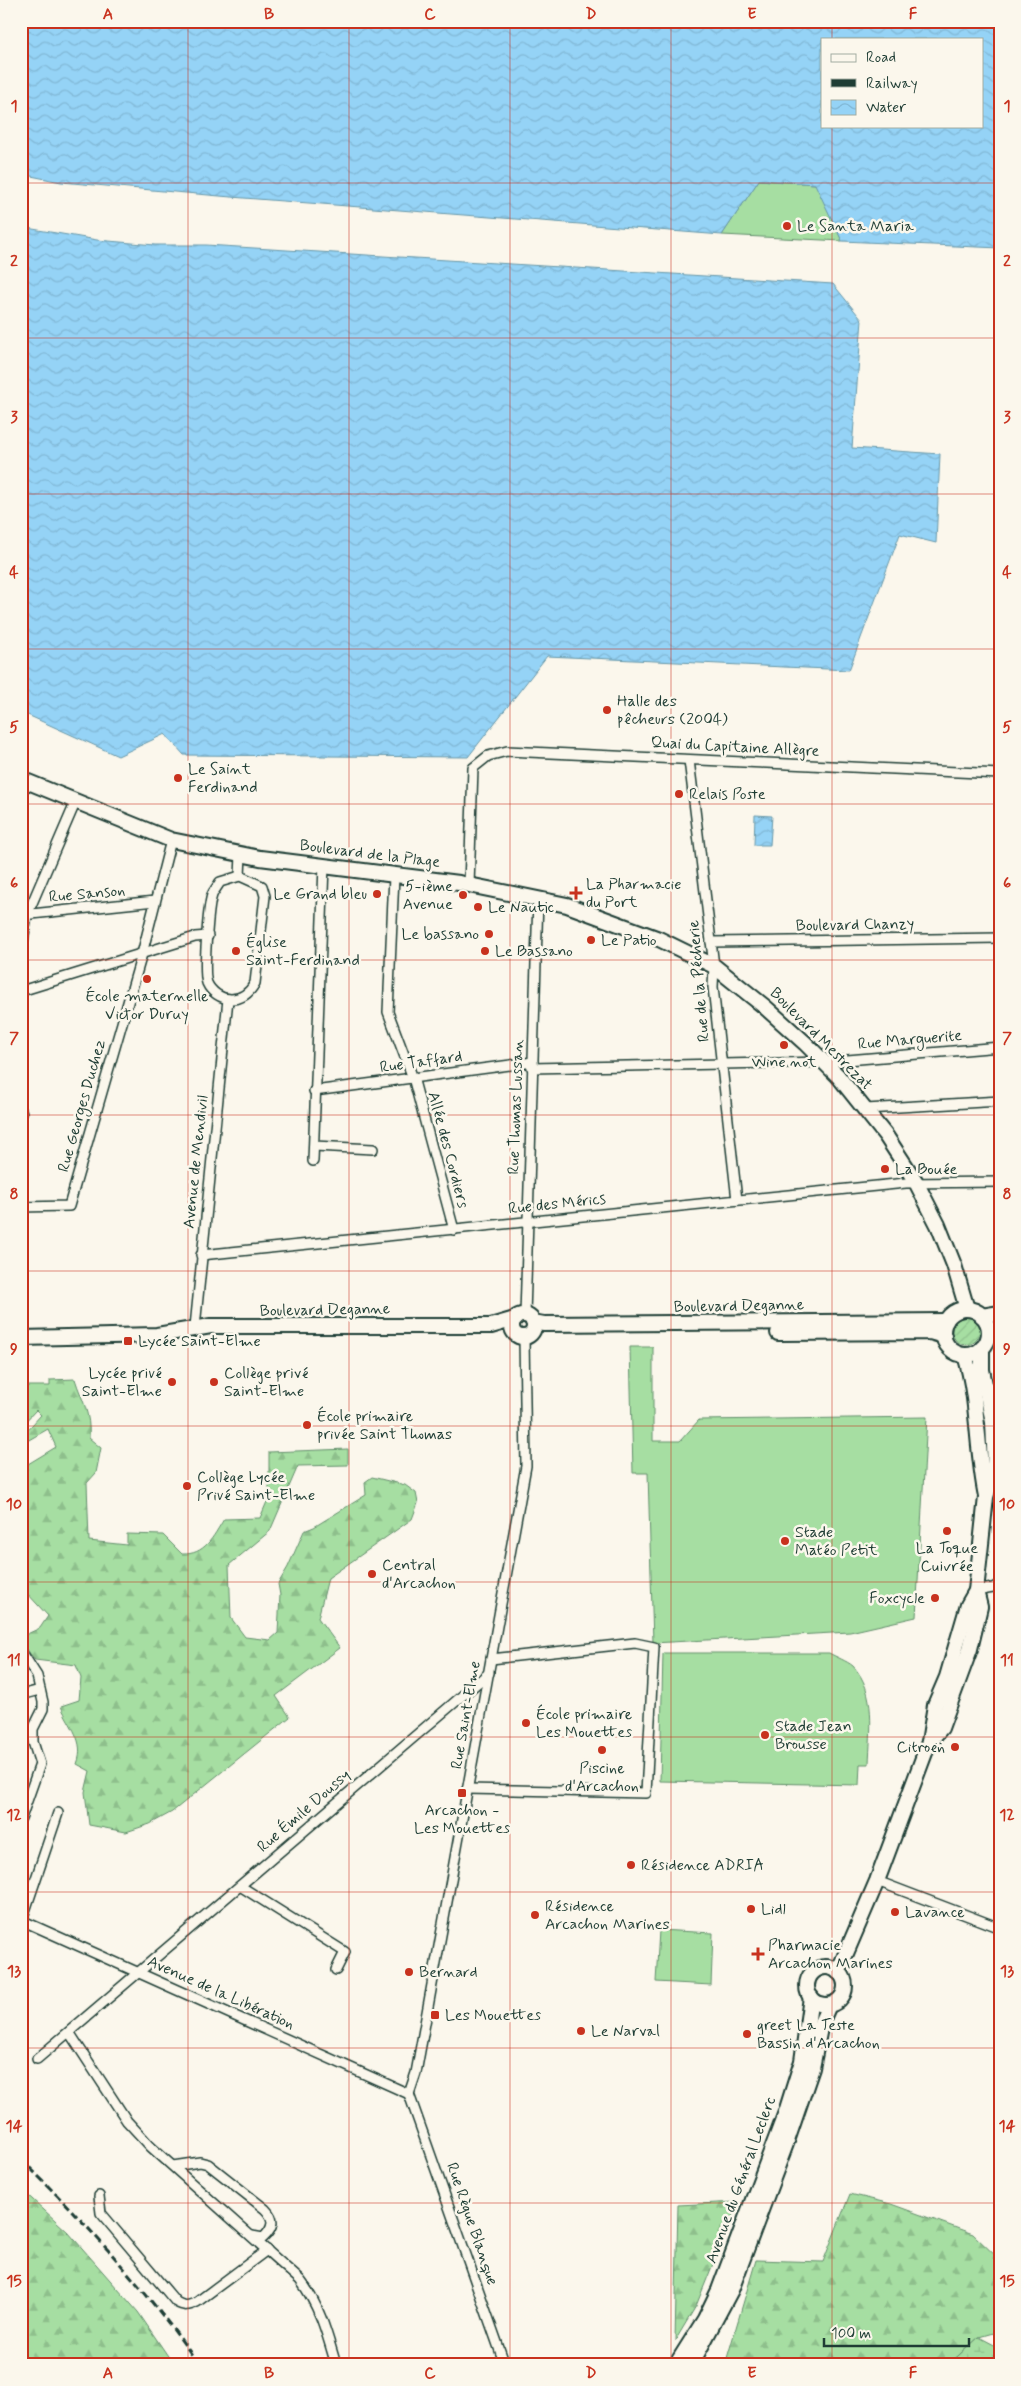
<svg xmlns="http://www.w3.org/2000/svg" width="1021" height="2386" viewBox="0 0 1021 2386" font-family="Mynerve,sans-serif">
<defs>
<pattern id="forest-firs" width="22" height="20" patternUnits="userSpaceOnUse" patternTransform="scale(1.25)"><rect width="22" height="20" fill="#a6dea2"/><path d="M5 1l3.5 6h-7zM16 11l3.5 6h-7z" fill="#8ebf8c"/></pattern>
<pattern id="wetland-marsh" width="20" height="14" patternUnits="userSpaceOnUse" patternTransform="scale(1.25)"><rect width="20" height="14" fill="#a6dea2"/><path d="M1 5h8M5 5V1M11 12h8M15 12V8" fill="none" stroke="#8ebf8c"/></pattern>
<pattern id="garden-furrows" width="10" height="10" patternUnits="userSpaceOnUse" patternTransform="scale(1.25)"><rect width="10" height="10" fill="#a6dea2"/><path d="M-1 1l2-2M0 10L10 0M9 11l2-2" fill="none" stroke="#8ebf8c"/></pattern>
<pattern id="water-waves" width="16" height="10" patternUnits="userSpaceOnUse" patternTransform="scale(1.25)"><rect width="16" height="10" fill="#95d3f6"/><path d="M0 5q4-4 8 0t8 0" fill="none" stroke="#80b6d4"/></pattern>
</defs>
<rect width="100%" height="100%" fill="#fbf7ec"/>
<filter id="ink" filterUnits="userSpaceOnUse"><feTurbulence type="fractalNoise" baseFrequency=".02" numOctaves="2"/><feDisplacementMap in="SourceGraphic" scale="10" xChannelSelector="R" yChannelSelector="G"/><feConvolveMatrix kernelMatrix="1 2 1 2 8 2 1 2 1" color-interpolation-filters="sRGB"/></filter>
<g filter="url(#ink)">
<g fill="url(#forest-firs)" stroke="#628e6b">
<path d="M21,1353H26L27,1386H50V1380L75,1379C82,1401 91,1413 89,1438L101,1448L96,1473L87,1483L89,1541L127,1545V1534L163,1535L182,1554C205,1555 213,1537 224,1519L260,1518L269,1497V1452L348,1449V1465L298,1466L270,1531L229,1565L231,1618L245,1637L270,1640L278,1633L280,1595L278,1584L288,1567L304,1531L314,1527L366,1495L365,1482L372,1477L405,1485L416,1493L418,1503L412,1519L328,1578L318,1618L340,1648L276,1696L290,1717L172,1812L150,1824L126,1832L89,1825L85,1792L90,1771L77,1764C86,1741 69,1726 61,1706L79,1700L81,1678L76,1665L35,1660L24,1646L25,1635L40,1628L48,1616L27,1593L21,1583V1495L28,1464L56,1447L48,1429L27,1441L23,1435L41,1415L36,1410L21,1426Z"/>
<path d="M21,2189L68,2232L138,2312L174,2365H21Z"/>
<path d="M850,2194L891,2204L973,2234L1000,2260V2331L979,2337L948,2365H725L756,2260L823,2262Z"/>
<path d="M738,2202L696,2306L675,2341L678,2205Z"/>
</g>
<path fill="url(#wetland-marsh)" stroke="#628e6b" d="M979,2337L1000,2348V2365H948Z"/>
<circle fill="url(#garden-furrows)" stroke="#628e6b" cx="966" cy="1331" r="14"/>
<g fill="#a6dea2" stroke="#628e6b">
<path d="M759,180L816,184L842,241L722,235Z"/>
<path d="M630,1347H653V1441H680L699,1420L927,1417L916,1617L850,1632L653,1643L648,1473H633Z"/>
<path d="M663,1653H829C836,1657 847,1661 853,1666C877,1692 870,1732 869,1764H860L859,1785L660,1781Z"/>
<path d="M659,1930L713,1933L711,1985L656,1982Z"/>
</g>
<g fill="url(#water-waves)" stroke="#6697a8" fill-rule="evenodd">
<path d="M21,21H1000V248L842,241L815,184L759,180L722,235L231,197L61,182L21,174ZM822,39H982V126H822Z"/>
<path d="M21,227L97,240L155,245H206L833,284L862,320L852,448L940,454L936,543L900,534L849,670L547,656L468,757L184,755L165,734L118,756L21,712Z"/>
<path d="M755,815L772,816L770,845H754Z"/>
</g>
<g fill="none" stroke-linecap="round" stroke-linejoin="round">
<defs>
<g id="street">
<path d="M689,760L714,966L713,987L737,1200"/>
<path d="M240,876L262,886L265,896L255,983C250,992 242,999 231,999C221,999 211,992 207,983C203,972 208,907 212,895C214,890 218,886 220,882Z"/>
<path d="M240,876L241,855"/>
<path d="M394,876L388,1012L414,1081L454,1230"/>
<path d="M469,885L473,768L488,756L507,751L1000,774"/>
<path d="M22,915L155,901"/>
<path d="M711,942L1000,938"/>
<path d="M21,955L27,915L76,801"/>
<path d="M21,991L195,937L208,936"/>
<path d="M532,1068L824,1062L1000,1047"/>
<path d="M314,1091L533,1062"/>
<path d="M866,1109L1000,1101"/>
<path d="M21,1110L22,1113"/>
<path d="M314,1146L373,1149"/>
<path d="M313,1161L324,865"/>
<path d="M21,1207L69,1206L142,954L171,840"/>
<path d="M201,1255L906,1183L1000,1182"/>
<path d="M525,1315L538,899"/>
<path d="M195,1327L228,999"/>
<path d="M976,1591L993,1588L1000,1584"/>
<path d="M21,1651L37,1676L43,1702V1709L33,1729V1742L40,1764L21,1818"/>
<path d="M21,1695L40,1690"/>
<path d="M467,1789L646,1793L654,1647L635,1643L491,1659"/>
<path d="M877,1881L1000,1928"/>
<path d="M240,1886L345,1952L336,1970"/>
<path d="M21,1920L409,2094"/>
<path d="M22,1920L58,1813"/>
<path d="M69,2032L127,2121L151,2147L300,2280C320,2306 327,2334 336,2365"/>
<path d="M37,2059L489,1673"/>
<path d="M409,2094L416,2073L526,1466L524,1338"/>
<path d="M409,2094L505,2365"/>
<path d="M173,2166L200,2162L208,2164L265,2209C275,2219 274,2228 263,2238L252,2236"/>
<path d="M99,2196L101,2213L176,2302C184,2307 189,2306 197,2302L267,2250"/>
</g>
<g id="secondary">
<path d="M21,779L171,840L260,858L459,883L567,905L659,939L714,966L765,1007L805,1043L838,1076L886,1136L916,1182L938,1225L954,1265L967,1309"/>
<circle cx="966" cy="1332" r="23"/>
<circle cx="523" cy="1326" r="11"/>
<path d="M982,1316L1000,1313"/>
<path d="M533,1322L544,1324L946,1321"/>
<path d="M778,1333L930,1332L944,1336"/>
<path d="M21,1338L157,1335L211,1326H491L515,1319"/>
<path d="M965,1355C979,1401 976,1449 986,1496"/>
<path d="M929,1742L941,1728L970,1649L980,1607L976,1591L986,1497L995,1468L993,1422L982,1370V1348"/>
<circle cx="826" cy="1986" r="19"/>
<path d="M838,1972L877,1881L929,1742L935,1705L947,1677L968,1605L976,1591"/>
<path d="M676,2365L705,2319L719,2290L786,2112L802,2061L811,1997"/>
<path d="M691,2365L731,2290L787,2141L812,2068L821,2023L829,2005"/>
</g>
</defs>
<use href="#street" stroke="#1f3d34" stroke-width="12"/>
<use href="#secondary" stroke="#1f3d34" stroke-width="18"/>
<use href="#street" stroke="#fbf7ec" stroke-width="9"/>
<use href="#secondary" stroke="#fbf7ec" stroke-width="14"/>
<path stroke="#1f3d34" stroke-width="3" stroke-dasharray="8 4" stroke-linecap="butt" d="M21,2159C86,2223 147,2290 199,2365"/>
</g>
</g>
<path fill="none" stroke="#c8321e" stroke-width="1" stroke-opacity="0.55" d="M188,21V2365M349,21V2365M510,21V2365M671,21V2365M832,21V39M832,126V2365M21,183H1000M21,338H1000M21,494H1000M21,649H1000M21,804H1000M21,960H1000M21,1115H1000M21,1271H1000M21,1426H1000M21,1582H1000M21,1737H1000M21,1892H1000M21,2048H1000M21,2203H1000"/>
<g fill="#c8321e" stroke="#fbf7ec" stroke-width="2">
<circle cx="787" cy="226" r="5"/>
<circle cx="607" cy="710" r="5"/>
<circle cx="178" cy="778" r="5"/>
<circle cx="679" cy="794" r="5"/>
<path d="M573.5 885.5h5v5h5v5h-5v5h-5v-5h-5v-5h5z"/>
<circle cx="377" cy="894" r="5"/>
<circle cx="463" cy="895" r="5"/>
<circle cx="478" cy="907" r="5"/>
<circle cx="489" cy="934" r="5"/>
<circle cx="591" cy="940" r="5"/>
<circle cx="236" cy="951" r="5"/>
<circle cx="485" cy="951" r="5"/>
<circle cx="147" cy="979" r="5"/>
<circle cx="784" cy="1045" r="5"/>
<circle cx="885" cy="1169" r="5"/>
<rect x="123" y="1336" width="10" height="10" rx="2.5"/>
<circle cx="172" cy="1382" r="5"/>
<circle cx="214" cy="1382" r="5"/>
<circle cx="307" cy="1425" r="5"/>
<circle cx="187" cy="1486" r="5"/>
<circle cx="947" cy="1531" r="5"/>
<circle cx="785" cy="1541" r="5"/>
<circle cx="372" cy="1574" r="5"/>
<circle cx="935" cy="1598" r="5"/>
<circle cx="526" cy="1723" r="5"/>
<circle cx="765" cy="1735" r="5"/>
<circle cx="955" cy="1747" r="5"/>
<circle cx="602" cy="1750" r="5"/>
<rect x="457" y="1788" width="10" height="10" rx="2.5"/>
<circle cx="631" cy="1865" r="5"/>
<circle cx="751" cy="1909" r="5"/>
<circle cx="895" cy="1912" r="5"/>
<circle cx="535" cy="1915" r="5"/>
<path d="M755.5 1946.5h5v5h5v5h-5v5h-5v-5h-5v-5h5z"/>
<circle cx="409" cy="1972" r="5"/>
<rect x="430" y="2010" width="10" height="10" rx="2.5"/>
<circle cx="581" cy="2031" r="5"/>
<circle cx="747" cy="2034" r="5"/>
</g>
<g text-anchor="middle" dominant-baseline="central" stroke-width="5" stroke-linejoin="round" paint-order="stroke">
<g font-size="16" fill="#1f3d34" stroke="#fbf7ec" text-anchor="start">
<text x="797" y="226">Le Santa Maria</text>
<text x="617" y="701">Halle des<tspan x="617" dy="18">pêcheurs (2004)</tspan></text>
<text x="188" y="769">Le Saint<tspan x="188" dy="18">Ferdinand</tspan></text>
<text x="689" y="794">Relais Poste</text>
<text x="586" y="884">La Pharmacie<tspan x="586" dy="18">du Port</tspan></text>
<text x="453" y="886" text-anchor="end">5-ième<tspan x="453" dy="18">Avenue</tspan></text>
<text x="367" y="894" text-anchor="end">Le Grand bleu</text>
<text x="488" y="907">Le Nautic</text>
<text x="479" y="934" text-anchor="end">Le bassano</text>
<text x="601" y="940">Le Patio</text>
<text x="246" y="942">Église<tspan x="246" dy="18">Saint-Ferdinand</tspan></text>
<text x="495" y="951">Le Bassano</text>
<text x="147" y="996" text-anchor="middle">École maternelle<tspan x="147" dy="18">Victor Duruy</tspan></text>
<text x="784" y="1062" text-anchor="middle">Wine not</text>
<text x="895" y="1169">La Bouée</text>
<text x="138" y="1341">Lycée Saint-Elme</text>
<text x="162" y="1373" text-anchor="end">Lycée privé<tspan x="162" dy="18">Saint-Elme</tspan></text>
<text x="224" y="1373">Collège privé<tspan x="224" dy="18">Saint-Elme</tspan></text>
<text x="317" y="1416">École primaire<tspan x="317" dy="18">privée Saint Thomas</tspan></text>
<text x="197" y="1477">Collège Lycée<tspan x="197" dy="18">Privé Saint-Elme</tspan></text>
<text x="795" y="1532">Stade<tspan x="795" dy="18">Matéo Petit</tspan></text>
<text x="947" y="1548" text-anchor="middle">La Toque<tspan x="947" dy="18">Cuivrée</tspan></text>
<text x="382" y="1565">Central<tspan x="382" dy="18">d'Arcachon</tspan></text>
<text x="925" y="1598" text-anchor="end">Foxcycle</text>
<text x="536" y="1714">École primaire<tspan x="536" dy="18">Les Mouettes</tspan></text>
<text x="775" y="1726">Stade Jean<tspan x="775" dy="18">Brousse</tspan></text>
<text x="945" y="1747" text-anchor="end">Citroën</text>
<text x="602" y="1768" text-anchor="middle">Piscine<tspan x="602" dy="18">d'Arcachon</tspan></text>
<text x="462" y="1810" text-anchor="middle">Arcachon -<tspan x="462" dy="18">Les Mouettes</tspan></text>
<text x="641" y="1865">Résidence ADRIA</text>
<text x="545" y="1906">Résidence<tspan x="545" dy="18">Arcachon Marines</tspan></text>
<text x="761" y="1909">Lidl</text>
<text x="905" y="1912">Lavance</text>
<text x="768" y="1945">Pharmacie<tspan x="768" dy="18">Arcachon Marines</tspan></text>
<text x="419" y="1972">Bernard</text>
<text x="445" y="2015">Les Mouettes</text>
<text x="757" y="2025">greet La Teste<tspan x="757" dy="18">Bassin d'Arcachon</tspan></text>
<text x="591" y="2031">Le Narval</text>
</g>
<g font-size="16" fill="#1f3d34" stroke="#fbf7ec">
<text transform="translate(735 747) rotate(3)">Quai du Capitaine Allègre</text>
<text transform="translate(370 854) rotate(7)">Boulevard de la Plage</text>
<text transform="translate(87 894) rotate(-5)">Rue Sanson</text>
<text transform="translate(855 925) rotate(-1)">Boulevard Chanzy</text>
<text transform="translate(699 981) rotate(-95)">Rue de la Pécherie</text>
<text transform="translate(821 1039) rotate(45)">Boulevard Mestrezat</text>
<text transform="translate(910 1040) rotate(-5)">Rue Marguerite</text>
<text transform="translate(421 1062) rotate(-8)">Rue Taffard</text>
<text transform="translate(82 1106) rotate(-74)">Rue Georges Duchez</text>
<text transform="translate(516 1107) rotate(-88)">Rue Thomas Lussan</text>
<text transform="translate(448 1150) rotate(75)">Allée des Cordiers</text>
<text transform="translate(196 1162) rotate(-84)">Avenue de Mendivil</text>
<text transform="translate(557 1204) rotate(-6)">Rue des Mérics</text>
<text transform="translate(739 1306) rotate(-1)">Boulevard Deganne</text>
<text transform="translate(325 1310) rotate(-1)">Boulevard Deganne</text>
<text transform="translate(466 1715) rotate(-80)">Rue Saint-Elme</text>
<text transform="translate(304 1811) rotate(-41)">Rue Émile Doussy</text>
<text transform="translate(221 1993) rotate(24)">Avenue de la Libération</text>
<text transform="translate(741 2180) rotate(-70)">Avenue du Général Leclerc</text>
<text transform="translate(472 2224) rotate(71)">Rue Règue Blanque</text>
</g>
</g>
<rect width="1021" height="2386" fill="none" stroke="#fbf7ec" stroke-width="55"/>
<rect x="821" y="38" width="162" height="90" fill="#fbf7ec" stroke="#a3ada2"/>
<rect x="831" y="54" width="25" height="8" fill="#fbf7ec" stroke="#a3ada2"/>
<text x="866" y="62" font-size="15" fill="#1f3d34">Road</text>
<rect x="831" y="79" width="25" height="8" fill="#1f3d34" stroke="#a3ada2"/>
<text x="866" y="88" font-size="15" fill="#1f3d34">Railway</text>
<rect x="831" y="100" width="25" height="15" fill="url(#water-waves)" stroke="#a3ada2"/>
<text x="866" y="112" font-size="15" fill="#1f3d34">Water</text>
<path d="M824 2338v8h145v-8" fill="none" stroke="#1f3d34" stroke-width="2.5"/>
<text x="831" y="2338" font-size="15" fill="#1f3d34" stroke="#fbf7ec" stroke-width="4" paint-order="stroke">100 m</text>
<rect x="28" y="28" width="966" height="2330" fill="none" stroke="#c8321e" stroke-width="2"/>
<g font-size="16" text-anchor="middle" font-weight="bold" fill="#c8321e">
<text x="108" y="19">A</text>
<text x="269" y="19">B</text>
<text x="430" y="19">C</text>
<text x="591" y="19">D</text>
<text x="752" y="19">E</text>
<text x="913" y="19">F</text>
<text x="14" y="111">1</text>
<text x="1007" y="111">1</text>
<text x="14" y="266">2</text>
<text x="1007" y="266">2</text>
<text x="14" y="422">3</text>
<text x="1007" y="422">3</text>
<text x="14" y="577">4</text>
<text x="1007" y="577">4</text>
<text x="14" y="732">5</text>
<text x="1007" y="732">5</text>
<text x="14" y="888">6</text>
<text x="1007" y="888">6</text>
<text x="14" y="1043">7</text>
<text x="1007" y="1043">7</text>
<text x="14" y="1199">8</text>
<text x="1007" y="1199">8</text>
<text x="14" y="1354">9</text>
<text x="1007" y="1354">9</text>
<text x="14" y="1509">10</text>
<text x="1007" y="1509">10</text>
<text x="14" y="1665">11</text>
<text x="1007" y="1665">11</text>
<text x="14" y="1820">12</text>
<text x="1007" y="1820">12</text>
<text x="14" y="1976">13</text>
<text x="1007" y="1976">13</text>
<text x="14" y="2131">14</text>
<text x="1007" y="2131">14</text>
<text x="14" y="2286">15</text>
<text x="1007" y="2286">15</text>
<text x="108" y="2378">A</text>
<text x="269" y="2378">B</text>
<text x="430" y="2378">C</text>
<text x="591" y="2378">D</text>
<text x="752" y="2378">E</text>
<text x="913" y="2378">F</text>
</g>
</svg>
